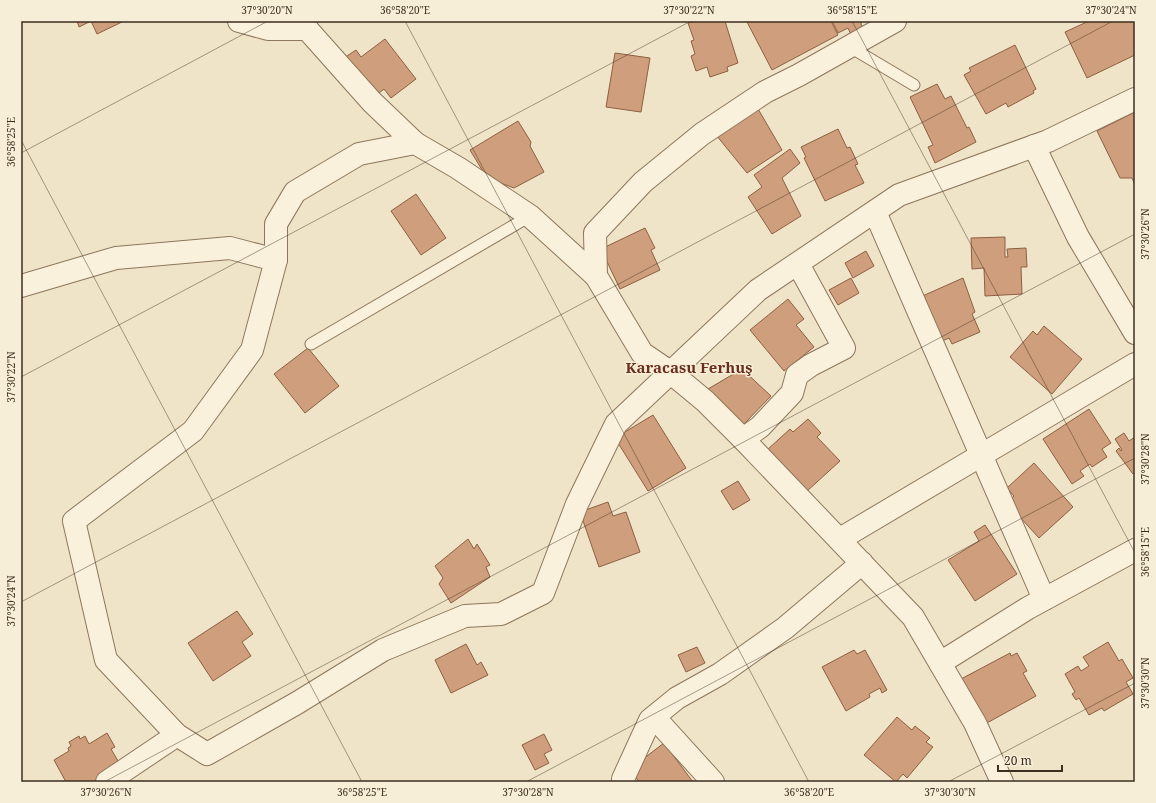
<svg xmlns="http://www.w3.org/2000/svg" width="1156" height="803" viewBox="0 0 1156 803" font-family="'Noto Serif',serif">
<rect width="100%" height="100%" fill="#f0e4c8"/>
<g fill="#cf9f7d" stroke="#8d5f41">
<path d="M77,21H124L97,34L91,21L79,27Z"/>
<path d="M695,21H725L738,63L727,67L728,71L710,77L707,67L696,71L691,56L695,54L691,41L694,40L688,23Z"/>
<path d="M748,21H831L838,35L772,70L747,22Z"/>
<path d="M832,21H862L861,24L865,33L853,39L848,28L838,33Z"/>
<path d="M1089,21H1135V55L1087,78L1065,32Z"/>
<path d="M385,39L416,79L391,98L384,89L373,98L344,58L356,50L361,57Z"/>
<path d="M1015,45L1036,89L1033,91L1034,93L1008,107L1006,103L986,114L964,75L971,71L969,68Z"/>
<path d="M615,53L650,58L641,112L606,107Z"/>
<path d="M937,84L945,99L951,96L967,128L969,127L976,142L935,163L928,147L933,145L910,97Z"/>
<path d="M754,102L782,150L747,173L712,130Z"/>
<path d="M1135,112V185L1132,178H1120L1097,131Z"/>
<path d="M518,121L531,142L530,146L544,172L514,188L487,178L470,150Z"/>
<path d="M838,129L847,148L850,147L858,164L855,165L864,183L825,201L804,158L806,157L801,147Z"/>
<path d="M790,149L800,163L782,178L801,216L772,234L748,197L762,187L754,175Z"/>
<path d="M416,194L446,238L421,255L391,211Z"/>
<path d="M645,228L655,248L651,250L660,270L620,289L601,249Z"/>
<path d="M1005,237V257H1008L1007,249L1026,248L1027,267H1021L1022,294L985,296L984,268L972,269L971,238Z"/>
<path d="M866,251L874,266L853,278L845,263Z"/>
<path d="M851,278L859,293L838,305L829,290Z"/>
<path d="M963,278L975,312L972,314L980,332L952,344L949,338L938,343L918,298Z"/>
<path d="M788,299L804,319L796,325L814,347L784,371L750,330Z"/>
<path d="M1044,326L1082,359L1052,394L1010,357L1033,331L1037,335Z"/>
<path d="M308,348L339,386L305,413L274,374Z"/>
<path d="M742,369L771,396L744,424L708,389Z"/>
<path d="M1089,409L1111,443L1102,449L1107,457L1092,467L1090,464L1080,471L1084,476L1072,484L1043,439Z"/>
<path d="M653,415L686,468L648,491L615,438Z"/>
<path d="M808,419L821,433L817,437L840,461L806,492L767,450L790,429L793,432Z"/>
<path d="M1124,433L1129,441L1135,437V472L1133,474L1116,451L1119,448L1121,451L1122,450L1115,439Z"/>
<path d="M1034,463L1073,507L1039,538L1007,503L1014,496L1007,488Z"/>
<path d="M738,481L750,500L733,510L721,491Z"/>
<path d="M608,502L613,516L626,512L640,552L599,567L580,512Z"/>
<path d="M985,525L1017,574L975,601L948,560L979,541L974,532Z"/>
<path d="M468,539L474,549L477,544L490,565L486,567L490,577L451,603L439,584L443,578L435,566Z"/>
<path d="M237,611L253,634L242,642L251,656L213,681L188,643Z"/>
<path d="M1108,642L1119,661L1122,659L1133,678L1126,682L1133,694L1104,711L1102,708L1089,715L1079,698L1076,700L1072,694L1075,692L1065,674L1078,666L1081,671L1089,666L1083,657Z"/>
<path d="M466,644L477,665L481,662L488,675L451,693L435,660Z"/>
<path d="M697,647L705,663L686,672L678,655Z"/>
<path d="M854,650L857,654L865,650L887,690L882,693L880,688L869,694L870,697L846,711L822,667Z"/>
<path d="M1010,653L1011,656L1017,653L1027,671L1023,673L1036,696L985,724L961,679Z"/>
<path d="M897,717L912,730L915,726L930,738L926,742L933,747L907,778L903,774L896,782L864,755Z"/>
<path d="M107,733L115,747L111,749L121,766L93,782H66L54,760L69,751L68,748L71,746L69,742L79,736L80,739L85,736L89,744Z"/>
<path d="M544,734L552,750L544,754L549,763L535,770L522,745Z"/>
<path d="M664,743L693,782H639L630,769Z"/>
</g>
<g fill="none" stroke-linecap="round" stroke-linejoin="round">
<defs>
<g id="service">
<path d="M850,47L914,85"/>
<path d="M311,344L530,216"/>
</g>
<g id="minor">
<path d="M239,21L268,29H307"/>
<path d="M303,21L307,29L372,102L415,143L458,168L530,216L596,276"/>
<path d="M895,21L799,75L765,92L702,134L643,182L595,233L596,276L642,353L670,372L705,401L743,439L913,617L975,723L1002,782"/>
<path d="M415,143L359,154L295,192L276,224V260L252,350L193,431L74,521L106,660L177,735L207,754L297,703L383,650L465,616L501,614L543,593L577,504L616,424L758,290L899,195L1048,141L1135,99"/>
<path d="M1034,146L1078,237L1135,333"/>
<path d="M875,212L1044,599"/>
<path d="M21,286L116,258L230,248L276,260"/>
<path d="M743,439L760,427L792,393L797,375L811,365L844,348L798,264"/>
<path d="M840,539L1135,364"/>
<path d="M940,663L1028,608L1135,550"/>
<path d="M654,717L713,782"/>
<path d="M107,782L177,735"/>
<path d="M624,782L623,779L650,720L677,698L720,674L785,628L862,563"/>
</g>
</defs>
<use href="#service" stroke="#8d765c" stroke-width="13"/>
<use href="#minor" stroke="#8d765c" stroke-width="24"/>
<use href="#service" stroke="#faf1dc" stroke-width="11"/>
<use href="#minor" stroke="#faf1dc" stroke-width="22"/>
</g>
<path fill="none" stroke="#3d2e20" stroke-width="1" stroke-opacity="0.45" d="M405,21L809,782M852,21L1135,553M21,140L362,782M21,153L268,21M21,377L691,21M21,602L1113,21M104,782L1135,234M526,782L1135,458M948,782L1135,683"/>
<g text-anchor="middle" dominant-baseline="central" stroke-width="3" stroke-linejoin="round" paint-order="stroke">
<g font-size="15" font-weight="bold" fill="#6b2e1e" stroke="#f7eed8">
<text x="689" y="367">Karacasu Ferhuş</text>
</g>
</g>
<rect width="1156" height="803" fill="none" stroke="#f7eed8" stroke-width="44"/>
<path d="M998 765v6h64v-6" fill="none" stroke="#3d2e20" stroke-width="2"/>
<text x="1004" y="765" font-size="12" fill="#3d2e20" stroke="#f7eed8" stroke-width="3" paint-order="stroke">20 m</text>
<rect x="22" y="22" width="1112" height="759" fill="none" stroke="#3d2e20" stroke-width="1.5"/>
<g font-size="10" text-anchor="middle" fill="#3d2e20">
<text x="267" y="14">37°30'20"N</text>
<text x="405" y="14">36°58'20"E</text>
<text x="689" y="14">37°30'22"N</text>
<text x="852" y="14">36°58'15"E</text>
<text x="1111" y="14">37°30'24"N</text>
<text transform="translate(11 142) rotate(-90)" y="4">36°58'25"E</text>
<text transform="translate(1145 234) rotate(-90)" y="4">37°30'26"N</text>
<text transform="translate(11 377) rotate(-90)" y="4">37°30'22"N</text>
<text transform="translate(1145 459) rotate(-90)" y="4">37°30'28"N</text>
<text transform="translate(1145 552) rotate(-90)" y="4">36°58'15"E</text>
<text transform="translate(11 601) rotate(-90)" y="4">37°30'24"N</text>
<text transform="translate(1145 683) rotate(-90)" y="4">37°30'30"N</text>
<text x="106" y="796">37°30'26"N</text>
<text x="362" y="796">36°58'25"E</text>
<text x="528" y="796">37°30'28"N</text>
<text x="809" y="796">36°58'20"E</text>
<text x="950" y="796">37°30'30"N</text>
</g>
</svg>
